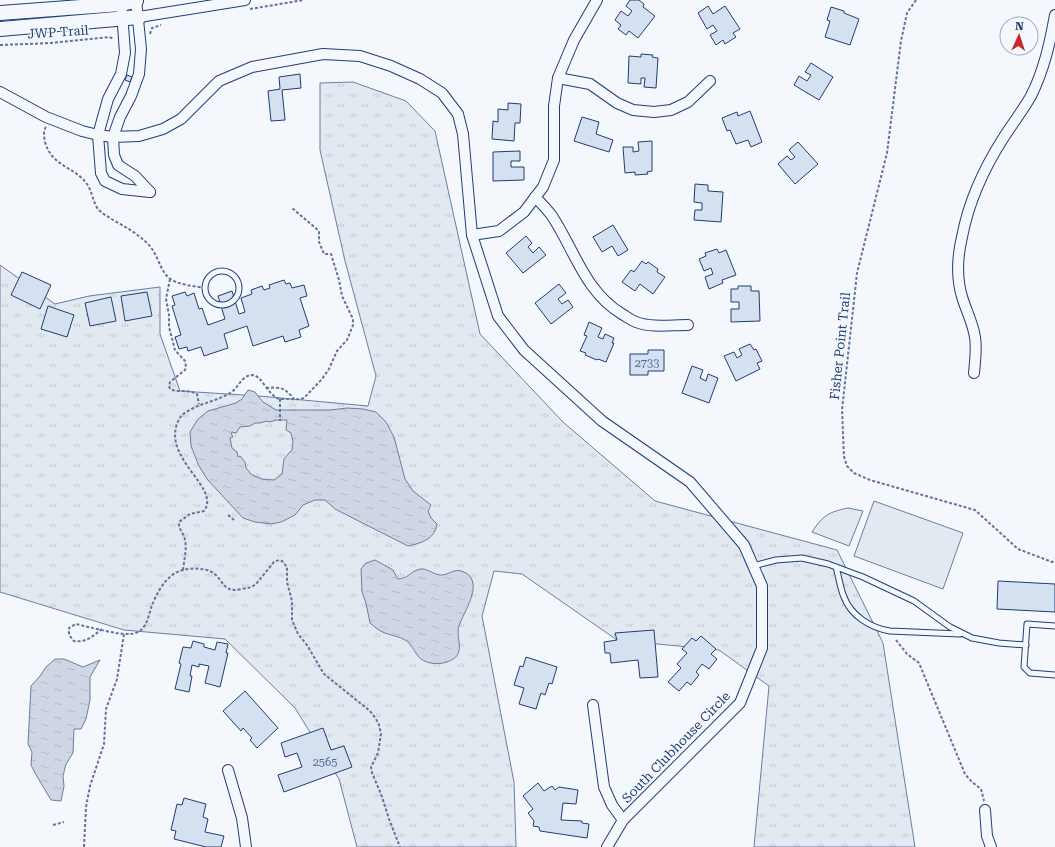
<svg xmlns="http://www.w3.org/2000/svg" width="1055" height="847" viewBox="0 0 1055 847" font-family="'Roboto Serif',serif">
<defs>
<pattern id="grass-tufts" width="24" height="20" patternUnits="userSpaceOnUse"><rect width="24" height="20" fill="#e3e9f0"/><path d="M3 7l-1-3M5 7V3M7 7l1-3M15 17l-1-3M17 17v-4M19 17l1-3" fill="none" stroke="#c2c9d1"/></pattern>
<pattern id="water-ripples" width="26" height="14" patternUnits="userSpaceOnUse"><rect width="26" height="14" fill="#cfd7e4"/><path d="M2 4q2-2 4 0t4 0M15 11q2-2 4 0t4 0" fill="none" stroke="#b1bac7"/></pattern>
</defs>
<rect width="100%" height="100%" fill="#f4f7fb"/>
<path fill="url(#grass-tufts)" stroke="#687fa3" d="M353,82L406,101L435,131L480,334L563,422L655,501L837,550L883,643L915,847H754L769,686L719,650L617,640L522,574L494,571L482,616L514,782L516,847H357L339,779L295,708L225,639L124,630L0,592V265L55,304L89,296L160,287V334L180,391L259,396L368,406L376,376L345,261L320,150V83Z"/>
<g fill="#e3e9f0" stroke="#687fa3">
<path d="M874,501L963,533L943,589L854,556Z"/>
<path d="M848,508L863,511L849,546L812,532C823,515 829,512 848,508Z"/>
</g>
<g fill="url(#water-ripples)" stroke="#687fa3" fill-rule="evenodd">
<path d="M248,390L255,392L263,402L276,410H330L347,408L363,409L376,412L386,422L394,437L405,479L413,491L431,505L428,511L431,518L437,524C435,539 422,543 408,546L335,509L325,500H315L303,505L295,515L281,522L271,524L255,522L243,518L207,479L199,466L191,446L190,432L198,419L208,411L236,403L242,399ZM276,420H287L286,430L291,433L293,442L292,450L289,453L284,459L282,474L274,480L262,479L252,475L246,468L245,462L240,456L238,457L237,452L232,448L230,438L233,437L231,434L232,432L236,433L240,427L250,426L255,423H260L267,421L270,422Z"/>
<path d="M375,560L393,570L398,579C409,578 409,573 417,570C425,566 432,574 440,575C449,576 454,566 466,573C484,584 463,613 459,626C455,639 468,655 447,662C438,665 424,664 418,656C414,651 411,643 405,640C399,636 392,636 385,633C379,631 375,627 370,623L366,603L362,592L361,569L366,563Z"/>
<path d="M55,659H64L83,667L100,660L90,677V700L86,719L81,729H74L73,753L66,764L63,776L64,786L61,801L51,800L35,773L31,765L32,752L28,744L31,686L40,676L46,667Z"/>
</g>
<g fill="#d5e0f0" stroke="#1d3f73">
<path d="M630,0H639L644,4L643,7L655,16L638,38L629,31L626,35L618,29L621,25L615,20L621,11L628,16L632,11L626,6Z"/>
<path d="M708,6L713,14L725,6L740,29L733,33L736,37L725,44L723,40L716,45L710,35L717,31L713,25L707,29L698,13Z"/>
<path d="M831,7L844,11V13L859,19L850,45L825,37L830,21L827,20Z"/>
<path d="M641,54L653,55L652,57L658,58L656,88L644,87L645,78H641V84L628,83L629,56L641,57Z"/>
<path d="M811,63L833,77L819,100L794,85L799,76L807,81L811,75L805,72Z"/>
<path d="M300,74L301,88L282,90L285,120L271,121L268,91L280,89L279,77Z"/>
<path d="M127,75L132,77L130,82L125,80Z"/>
<path d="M508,103L521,104L520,123H515L514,141L492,139L493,121L498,122V109L508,110Z"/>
<path d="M750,111L762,142L751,147L748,140L736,144L730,130L727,131L722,118L737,112L738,116Z"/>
<path d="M582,117L599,122L596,134L613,140L609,152L574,141Z"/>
<path d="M652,141V171L647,172L648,174L635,175V172L625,173L623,147H633V152L639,151L638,142Z"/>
<path d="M798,142L818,164L795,184L778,164L787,156L791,160L795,157L789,150Z"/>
<path d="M520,151V161H511V167H524V180L493,181V152Z"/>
<path d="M695,184L708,185V191L723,192L721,222L694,220L695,210H702V203L694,202Z"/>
<path d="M613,225L628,250L618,256L612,246L602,252L593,237Z"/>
<path d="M526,236L532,243L528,247L533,253L539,247L546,255L523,273L506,253Z"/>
<path d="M717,249L719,253L726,250L736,275L722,280L723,283L709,289L705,277L713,274L711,268L704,271L699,259L706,256L705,253Z"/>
<path d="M642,261L646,264L648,262L658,269L657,272L665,277L653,294L640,284L635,291L622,282L631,270L634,272Z"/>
<path d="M22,272L51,285L40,309L11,295Z"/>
<path d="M284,280L286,284L290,283L292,288L304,285L307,296L300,298L309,326L299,330L301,337L285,342L283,336L253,346L247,326L224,334L228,348L204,356L201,347L188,351L187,347L179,349L175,337L181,335L172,306L175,305L172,296L185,292L187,296L194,293L199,309L202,308L208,325L225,319L218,296L232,291L239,314L245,312L241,298L252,294L251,290L262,286L264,290L270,288L269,285Z"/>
<path d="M559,284L566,293L558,299L562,304L568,300L573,307L551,324L535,303Z"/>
<path d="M738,286H751V291H759L760,321L731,322V309H739V302H731V289H738Z"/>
<path d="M147,292L152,316L125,321L121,296Z"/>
<path d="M111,297L116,321L90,326L85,303Z"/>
<path d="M48,306L74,315L67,337L41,329Z"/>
<path d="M589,322L602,328L598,337L603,339L605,334L614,338L612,343H614L606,362L598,359L597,360L585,355L586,353L580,351L587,336L584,335Z"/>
<path d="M750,344L754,350L756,349L762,361L757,363L760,369L736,381L724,356L734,352L737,358L742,355L739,349Z"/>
<path d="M648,350H664V371H648V375H630V354H648Z"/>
<path d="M692,366L703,370L700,378L706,381L708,374L718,378L709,403L682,393Z"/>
<path d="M998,581L1055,584V612L997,609Z"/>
<path d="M654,630L658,677L640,678L638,660L611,663L610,653H605L604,642L617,640L615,633Z"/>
<path d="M701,636L716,649L711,654L717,659L709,669L702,664L696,672L699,675L691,685L687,682L679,691L668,682L681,668L677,664L687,653L682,649L692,638L696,641Z"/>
<path d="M193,641L204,644V647L215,650L217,642L228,644L226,653H228L220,687L205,683L209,666L199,664V667L192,665L190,676H192L189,692L175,689L181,664L179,663L183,647L191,648Z"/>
<path d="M526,657L557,667L552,684L549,683L545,695L541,693L536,709L519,704L524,688L514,685L520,666L523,667Z"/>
<path d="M245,691L278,728L257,748L250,740L252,738L243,728L241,731L223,711Z"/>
<path d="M323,728L331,750L344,746L352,767L284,792L278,775L302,767L297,753L285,757L281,743Z"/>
<path d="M538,783L544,791L552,786L555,790L559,787L578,790L576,804L563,803L561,820L582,821V823L589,824L587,838L540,831L539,827L533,826L534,821L528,813L533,809L523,796Z"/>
<path d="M184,798L206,804L203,817L208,819L205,832L224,836L221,847H206L174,839L176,831L171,830L177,804L182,805Z"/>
</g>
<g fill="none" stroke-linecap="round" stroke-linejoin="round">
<defs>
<g id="lane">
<circle cx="222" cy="288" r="17"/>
<path d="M753,566L776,560L802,558L828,564L863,577L914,601L950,627L972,638L999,643L1026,645"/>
<path d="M836,567C839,577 840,588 844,597C851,616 871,628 890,631L960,634"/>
<path d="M1055,626L1027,624L1024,667L1030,673L1055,675"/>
</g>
<g id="street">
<path d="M136,0L141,49L139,74L131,96L120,117L113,137L114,155L118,165L135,176L150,192"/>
<path d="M122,12L125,53L121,74L108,99L98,135L101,173L105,181L122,189L150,192"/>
<path d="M139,17L245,0"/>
<path d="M558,78L590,84L617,103L633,110L654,112L671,110L688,102L710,81"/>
<path d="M0,92L46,117L82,131L98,135L113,137L139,136L163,129L181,119L219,81L252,67L323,54L360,56L391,66L420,79L442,93L458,114L463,134L472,235L498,316L524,350L602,421L690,482L744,545L762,586V648L740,703L623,820L607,847"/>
<path d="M535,197C541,203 547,209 552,216C574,249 585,292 622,314C627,317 631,320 636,322C652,328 670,325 688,325"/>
<path d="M472,235L499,231L524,212L543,187L554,160V106L558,78L574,40L597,0"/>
<path d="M974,373C975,361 977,349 975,337C973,324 967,312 963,300C956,279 957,258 962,237C969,200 984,168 1004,137C1013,123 1023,110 1031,96C1044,70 1050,43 1055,15"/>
<path d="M593,705L604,787L612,805L623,820"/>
<path d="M228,770L242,818L246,847"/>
<path d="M985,810L987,836L991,847"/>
</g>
<g id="secondary">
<path d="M0,13L121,4L136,1"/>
<path d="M0,29L139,17"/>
</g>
</defs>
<use href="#lane" stroke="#1d3f73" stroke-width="7"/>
<use href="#street" stroke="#1d3f73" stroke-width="12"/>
<use href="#secondary" stroke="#1d3f73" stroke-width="16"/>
<g stroke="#5e769c" stroke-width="2" stroke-dasharray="3 2" stroke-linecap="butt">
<path d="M916,0L907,13L901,41L887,153L857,273L842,410L844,457L847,466L854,473L870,480L975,510L1018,549L1052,562L1055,561"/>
<path d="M250,9L304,0"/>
<path d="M150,34L152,28L161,25"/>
<path d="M0,45L51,43L109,37L114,39"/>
<path d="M46,127C43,131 44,137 45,142C52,167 74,166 87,184C93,193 93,205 100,211C104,215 109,217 113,220C126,227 138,234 148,244C158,254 159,269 169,278C178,285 194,286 205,288"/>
<path d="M170,279L166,299L169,315V327L175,350L185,361L186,367L185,370L170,382L169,386L170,389C179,393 188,389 197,394L199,404"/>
<path d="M266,388C281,387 284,387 294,399"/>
<path d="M280,399V421"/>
<path d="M228,515L234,520"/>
<path d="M183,570C184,560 187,550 185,540C184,533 178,529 179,522L190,514L204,511C221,488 164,460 177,424C179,418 182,414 188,411C201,403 217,401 230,393C239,388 241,375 253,375C262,376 268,396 280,399C283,399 286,399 289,399C294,399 299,400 304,398L322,379L329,369L337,351L347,340L353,325V319L342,296L339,280L331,254H324L319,242V231L292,208"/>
<path d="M102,629C93,636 86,643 74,641L69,635V628L76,624C89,627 118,635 130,634C134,634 140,632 143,628C147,623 149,615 151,608C156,594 166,574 183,570C190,568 202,568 210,571C224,578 222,594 241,589C247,588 251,588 256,584L274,562L279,560L282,561L287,567V582L292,601V620L298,634L307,645L324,674L370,711L376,719L379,725L381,734L378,753L371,767L372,773L381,794L389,819L400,847"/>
<path d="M896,640L907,654L919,663L965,774L972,782L981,789L984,801"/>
<path d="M53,825L64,822"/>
<path d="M84,847L86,807L90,786L104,744L106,709L117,679L124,634"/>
</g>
<use href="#lane" stroke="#f4f7fb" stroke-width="5"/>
<use href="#street" stroke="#f4f7fb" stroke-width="10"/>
<use href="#secondary" stroke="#f4f7fb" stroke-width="14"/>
</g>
<g text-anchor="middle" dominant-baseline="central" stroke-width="3" stroke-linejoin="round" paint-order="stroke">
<g font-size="11" fill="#4b6792">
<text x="647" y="363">2733</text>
<text x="325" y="762">2565</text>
</g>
<g font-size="13" fill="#1d3f73" stroke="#f4f7fb">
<text transform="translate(58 32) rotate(-4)">JWP Trail</text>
<text transform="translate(840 346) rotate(-84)">Fisher Point Trail</text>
<text transform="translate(676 747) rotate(-46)">South Clubhouse Circle</text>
</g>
</g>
<g transform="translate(1019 36) rotate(3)"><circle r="19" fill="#f4f7fb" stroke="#9eadc5"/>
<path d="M0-3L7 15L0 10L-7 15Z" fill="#c62828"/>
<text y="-6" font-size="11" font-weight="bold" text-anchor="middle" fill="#1d3f73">N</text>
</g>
</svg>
